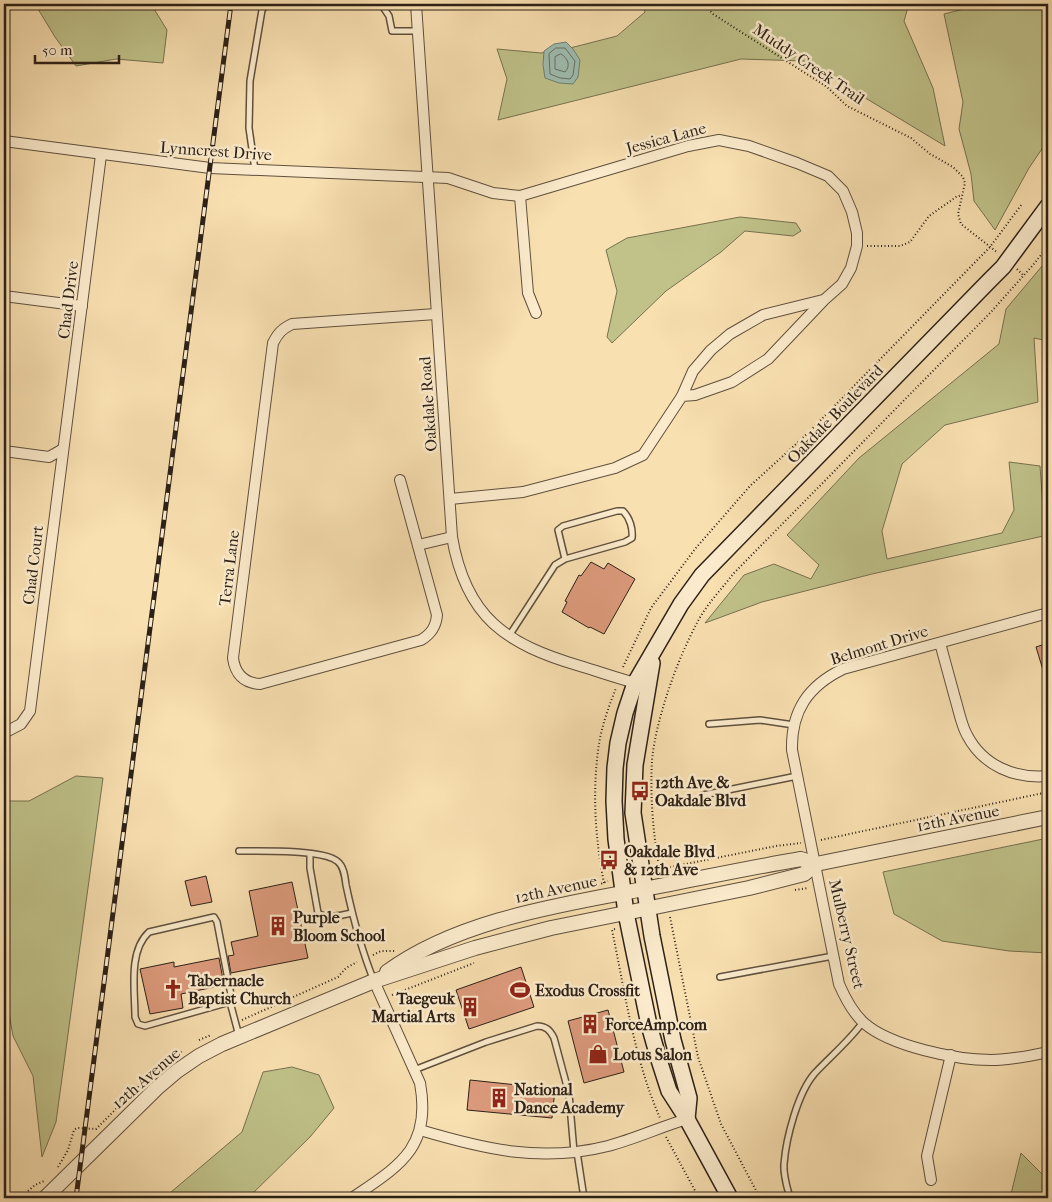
<svg xmlns="http://www.w3.org/2000/svg" width="1052" height="1202" viewBox="0 0 1052 1202" font-family="'IM FELL French Canon',serif">
<rect width="100%" height="100%" fill="#f9e0b1"/>
<filter id="stains"><feTurbulence type="fractalNoise" baseFrequency=".004" numOctaves="4"/><feColorMatrix values="0 0 0 0 .2 0 0 0 0 .09 0 0 0 0 .02 0 0 0 .5 -.17"/></filter>
<radialGradient id="worn" r=".72"><stop offset=".6" stop-color="#630" stop-opacity="0"/><stop offset="1" stop-color="#630" stop-opacity=".3"/></radialGradient>
<g fill="#c0c28a" stroke="#767150">
<path d="M35,4H151L167,30L163,63L116,59L76,66L55,37Z"/>
<path d="M643,4H909L904,21L933,88L945,146L804,61L741,59L498,120L507,79L497,49L541,53L574,47L617,36L645,12Z"/>
<path d="M984,4H1048V140L1029,168L995,230L974,201L971,174L959,129L963,102L944,14Z"/>
<path d="M740,217L796,223L801,231L793,236L745,231L721,252L666,291L612,343L607,337L617,291L606,250L627,238Z"/>
<path d="M1048,259V341L1034,338L1038,402L945,425L902,464L882,531L887,559L1002,533L1014,510L1009,462L1040,466L1043,507L1048,503V535L872,574L762,602L705,623L744,575L774,564L811,579L819,565L787,535L859,458L999,344L1006,309Z"/>
<path d="M76,776L103,778L56,1122L42,1157L33,1076L13,1036L4,985V801H29Z"/>
<path d="M1048,838V953L1009,951L942,941L894,914L883,872Z"/>
<path d="M292,1067L319,1075L334,1108L310,1137L248,1198H164L242,1132L263,1072Z"/>
<path d="M1021,1153L1048,1180V1198H1010Z"/>
</g>
<path fill="#9ebdb0" stroke="#707e73" d="M566,42L573,49L580,60L578,77L573,84L559,83L545,78L543,65L544,51L554,44Z"/>
<g fill="none" stroke-linecap="round" stroke-linejoin="round">
<g stroke="#656e64" stroke-width="1">
<path d="M556,48H565L575,61L573,75L570,79L560,78L550,74L549,54Z"/>
<path d="M561,54C568,58 571,66 565,72L555,69V57Z"/>
</g>
</g>
<g fill="#dc9a7c" stroke="#2c2017">
<path d="M591,562L604,569L608,563L635,579L604,634L590,627L589,628L562,612L567,602L565,601L579,575L581,576Z"/>
<path d="M1048,643V679L1046,680L1036,647Z"/>
<path d="M206,876L212,902L191,906L185,881Z"/>
<path d="M292,882L308,958L231,973L228,956L234,955L231,942L258,936L249,891Z"/>
<path d="M219,958L224,985L181,994L183,1008L150,1014L140,969L174,962V967Z"/>
<path d="M521,967L534,1007L469,1029L456,990Z"/>
<path d="M608,1010L624,1072L584,1083L568,1021Z"/>
<path d="M470,1080L555,1089L552,1118L467,1110Z"/>
</g>
<g fill="none" stroke-linecap="round" stroke-linejoin="round">
<defs>
<g id="service">
<path d="M381,4L389,16L392,31H418"/>
<path d="M255,170L249,128L250,81L262,10L267,4"/>
<path d="M509,636L555,565L565,559L625,542L632,538C633,529 630,518 623,511H617L563,526L558,530L565,559"/>
<path d="M709,724L760,720L794,725"/>
<path d="M703,795L797,776"/>
<path d="M239,851C259,851 323,849 337,861C344,866 345,877 346,885C353,918 361,949 374,981"/>
<path d="M310,854V868L318,913C327,920 341,915 352,913"/>
<path d="M720,977L833,956"/>
<path d="M230,1002L145,1026L138,1024L135,1017C135,991 128,951 149,932L214,917L217,922L231,995L230,1002L239,1036"/>
<path d="M414,1070L486,1042L537,1026C546,1026 550,1030 554,1038L569,1094L574,1152"/>
<path d="M577,1152L584,1198"/>
<path d="M790,1198C787,1187 783,1175 784,1164C786,1138 798,1092 815,1073C831,1056 849,1041 863,1022"/>
</g>
<g id="minor">
<path d="M416,4L452,537C466,618 506,644 580,666C600,672 620,679 639,684"/>
<path d="M4,141L210,168L448,178L493,193L520,196L688,146L719,140L749,146L797,163L828,176L843,191L852,212L857,233V246L851,268L842,284L824,300L768,359L732,382L695,395L682,396L643,455L615,468L523,492L450,499"/>
<path d="M520,196L528,293L536,313"/>
<path d="M4,296L82,306"/>
<path d="M682,396L693,371L711,350L730,334L763,315L823,300"/>
<path d="M4,451L49,457L63,449"/>
<path d="M400,480L437,615C436,627 431,634 421,640L260,684C244,683 235,674 233,658L273,343C278,333 282,329 292,324L436,314"/>
<path d="M418,545L452,537"/>
<path d="M1048,613L843,669C808,686 791,711 792,750L839,984C845,998 852,1012 864,1023C890,1046 956,1060 991,1060C1011,1060 1029,1056 1048,1052"/>
<path d="M940,643C945,661 950,680 955,698C959,711 961,724 967,735C983,766 1015,779 1048,776"/>
<path d="M4,733L21,724L30,711L101,155"/>
<path d="M420,1130C484,1149 541,1163 608,1146C635,1139 660,1127 687,1119"/>
<path d="M931,1180L927,1156L951,1055"/>
<path d="M352,1198C399,1166 432,1148 420,1083L374,981"/>
</g>
<g id="tertiary">
<path d="M387,972C458,920 560,905 644,889C697,879 748,868 801,859L816,864"/>
<path d="M45,1198L157,1088L177,1071L199,1056L222,1044L374,981L475,948L551,928L749,888L804,874L816,864L1048,817"/>
</g>
<g id="secondary">
<path d="M652,663L635,765L633,813L652,936L673,1040L689,1098L687,1119"/>
<path d="M730,1198L687,1119L669,1091L659,1060L649,1025L626,913L616,839L614,801L615,768L618,743L625,713L635,683L681,604L702,575L989,281L1003,267L1048,206"/>
</g>
</defs>
<use href="#service" stroke="#5f503e" stroke-width="8"/>
<use href="#minor" stroke="#5f503e" stroke-width="12"/>
<use href="#tertiary" stroke="#5f503e" stroke-width="16"/>
<use href="#secondary" stroke="#2c2017" stroke-width="18"/>
<g stroke="#2c2017" stroke-width="2" stroke-dasharray="1 2.5" stroke-linecap="butt">
<path d="M703,4L713,14L827,87L847,106L911,138L930,154L953,167L963,177L965,183L958,214L961,224L998,253"/>
<path d="M867,246H900L910,242L929,216L956,197L962,195"/>
<path d="M1017,269L1024,276"/>
<path d="M623,667L651,608L695,549L750,486L807,434L990,247L1022,204"/>
<path d="M821,840L1048,792"/>
<path d="M656,870L776,846L801,843"/>
<path d="M660,871C653,835 650,797 652,760C656,719 677,660 697,623C706,605 721,590 733,574L991,312L1033,265L1048,246"/>
<path d="M604,883C595,838 592,790 599,744C602,725 609,706 616,688"/>
<path d="M598,885L608,881"/>
<path d="M795,890L808,888"/>
<path d="M670,917L698,1057L721,1124L760,1198"/>
<path d="M615,929L612,930C625,992 634,1059 660,1118"/>
<path d="M373,955L381,951H395"/>
<path d="M392,995L474,963"/>
<path d="M242,1020L338,977L346,968L357,962"/>
<path d="M199,1040L211,1035"/>
<path d="M172,1058L183,1051"/>
<path d="M151,1075L164,1064"/>
<path d="M666,1137L699,1198"/>
<path d="M58,1167L68,1150L74,1130L77,1128L96,1129L145,1080"/>
<path d="M28,1191L35,1185L44,1181"/>
</g>
<use href="#service" stroke="#fbebcc" stroke-width="5"/>
<use href="#minor" stroke="#fbebcc" stroke-width="10"/>
<use href="#tertiary" stroke="#fbebcc" stroke-width="14"/>
<use href="#secondary" stroke="#fbebcc" stroke-width="15"/>
<defs>
<path id="rail" d="M76,1198L231,4"/>
</defs>
<use href="#rail" stroke="#2c2017" stroke-width="5"/>
<use href="#rail" stroke="#fbebcc" stroke-width="3" stroke-dasharray="9" stroke-linecap="butt"/>
</g>
<defs>
<symbol id="bus-bare" viewBox="-9 -9 18 18"><path d="M-5-6H5V4H4V6H2V4H-2V6H-4V4H-5ZM-3.5-4V0h7V-4ZM-3.5 1.2v1.5H-2V1.2ZM2 1.2v1.5H3.5V1.2Z" fill="#8f2418" stroke="#fbebcc" stroke-width="2.5" paint-order="stroke"/></symbol>
<symbol id="building-bare" viewBox="-9 -9 18 18"><path d="M-4-6H4V6H1V3H-1V6H-4ZM-2.5-4.3h1.7v1.8h-1.7ZM.8-4.3h1.7v1.8H.8ZM-2.5-1h1.7V.8h-1.7ZM.8-1h1.7V.8H.8Z" fill="#8f2418" stroke="#fbebcc" stroke-width="2.5" paint-order="stroke"/></symbol>
<symbol id="church-bare" viewBox="-9 -9 18 18"><path d="M-1.2-6h2.4v3.5h3.3v2.4h-3.3V6h-2.4V-.1h-3.3v-2.4h3.3Z" fill="#8f2418" stroke="#fbebcc" stroke-width="2.5" paint-order="stroke"/></symbol>
<symbol id="stadium-bare" viewBox="-9 -9 18 18"><path d="M0-5a6.5 5 0 1 0 0 10a6.5 5 0 1 0 0-10ZM-3.5-1.8h7v3.6h-7Z" fill="#8f2418" stroke="#fbebcc" stroke-width="2.5" paint-order="stroke"/></symbol>
<symbol id="shop-bare" viewBox="-9 -9 18 18"><path d="M-5-2.5h2.3a2.7 3.5 0 0 1 5.4 0H5L5.5 6h-11ZM-1.5-2.5h3a1.5 2.3 0 0 0-3 0Z" fill="#8f2418" stroke="#fbebcc" stroke-width="2.5" paint-order="stroke"/></symbol>
</defs>
<g fill-rule="evenodd">
<use href="#bus-bare" x="626" y="777" width="28" height="28"/>
<use href="#bus-bare" x="595" y="846" width="28" height="28"/>
<use href="#building-bare" x="264" y="912" width="28" height="28"/>
<use href="#church-bare" x="159" y="975" width="28" height="28"/>
<use href="#stadium-bare" x="506" y="976" width="28" height="28"/>
<use href="#building-bare" x="456" y="993" width="28" height="28"/>
<use href="#building-bare" x="576" y="1010" width="28" height="28"/>
<use href="#shop-bare" x="584" y="1040" width="28" height="28"/>
<use href="#building-bare" x="485" y="1084" width="28" height="28"/>
</g>
<g text-anchor="middle" dominant-baseline="central" stroke-width="5" stroke-linejoin="round" paint-order="stroke">
<g font-size="16" fill="#2c2017" stroke="#fbebcc">
<text transform="translate(809 64) rotate(34)">Muddy Creek Trail</text>
<text transform="translate(666 138) rotate(-15)">Jessica Lane</text>
<text transform="translate(216 151) rotate(4)">Lynncrest Drive</text>
<text transform="translate(68 300) rotate(-83)">Chad Drive</text>
<text transform="translate(428 404) rotate(-94)">Oakdale Road</text>
<text transform="translate(835 414) rotate(-46)">Oakdale Boulevard</text>
<text transform="translate(33 565) rotate(-83)">Chad Court</text>
<text transform="translate(229 568) rotate(-83)">Terra Lane</text>
<text transform="translate(879 645) rotate(-17)">Belmont Drive</text>
<text transform="translate(958 818) rotate(-11)">12th Avenue</text>
<text transform="translate(556 889) rotate(-12)">12th Avenue</text>
<text transform="translate(847 934) rotate(77)">Mulberry Street</text>
<text transform="translate(146 1078) rotate(-41)">12th Avenue</text>
</g>
<g font-size="16" font-weight="bold" fill="#2c2017" stroke="#fbebcc" text-anchor="start">
<text x="655" y="782">12th Ave &amp;<tspan x="655" dy="18">Oakdale Blvd</tspan></text>
<text x="624" y="851">Oakdale Blvd<tspan x="624" dy="18">&amp; 12th Ave</tspan></text>
<text x="293" y="917">Purple<tspan x="293" dy="18">Bloom School</tspan></text>
<text x="188" y="980">Tabernacle<tspan x="188" dy="18">Baptist Church</tspan></text>
<text x="535" y="990">Exodus Crossfit</text>
<text x="455" y="998" text-anchor="end">Taegeuk<tspan x="455" dy="18">Martial Arts</tspan></text>
<text x="605" y="1024">ForceAmp.com</text>
<text x="613" y="1054">Lotus Salon</text>
<text x="514" y="1089">National<tspan x="514" dy="18">Dance Academy</tspan></text>
</g>
</g>
<rect width="1052" height="1202" fill="none" stroke="#f9e0b1" stroke-width="20"/>
<rect x="5" y="5" width="1042" height="1192" fill="none" stroke="#2c2017" stroke-width="2.5"/>
<rect x="10" y="10" width="1032" height="1182" fill="none" stroke="#2c2017"/>
<path d="M35 55v8h84v-8" fill="none" stroke="#2c2017" stroke-width="2.5"/>
<text x="42" y="55" font-size="15" fill="#2c2017" stroke="#fbebcc" stroke-width="4" paint-order="stroke">50 m</text>
<rect width="100%" height="100%" filter="url(#stains)"/>
<rect width="100%" height="100%" fill="url(#worn)"/>
</svg>
